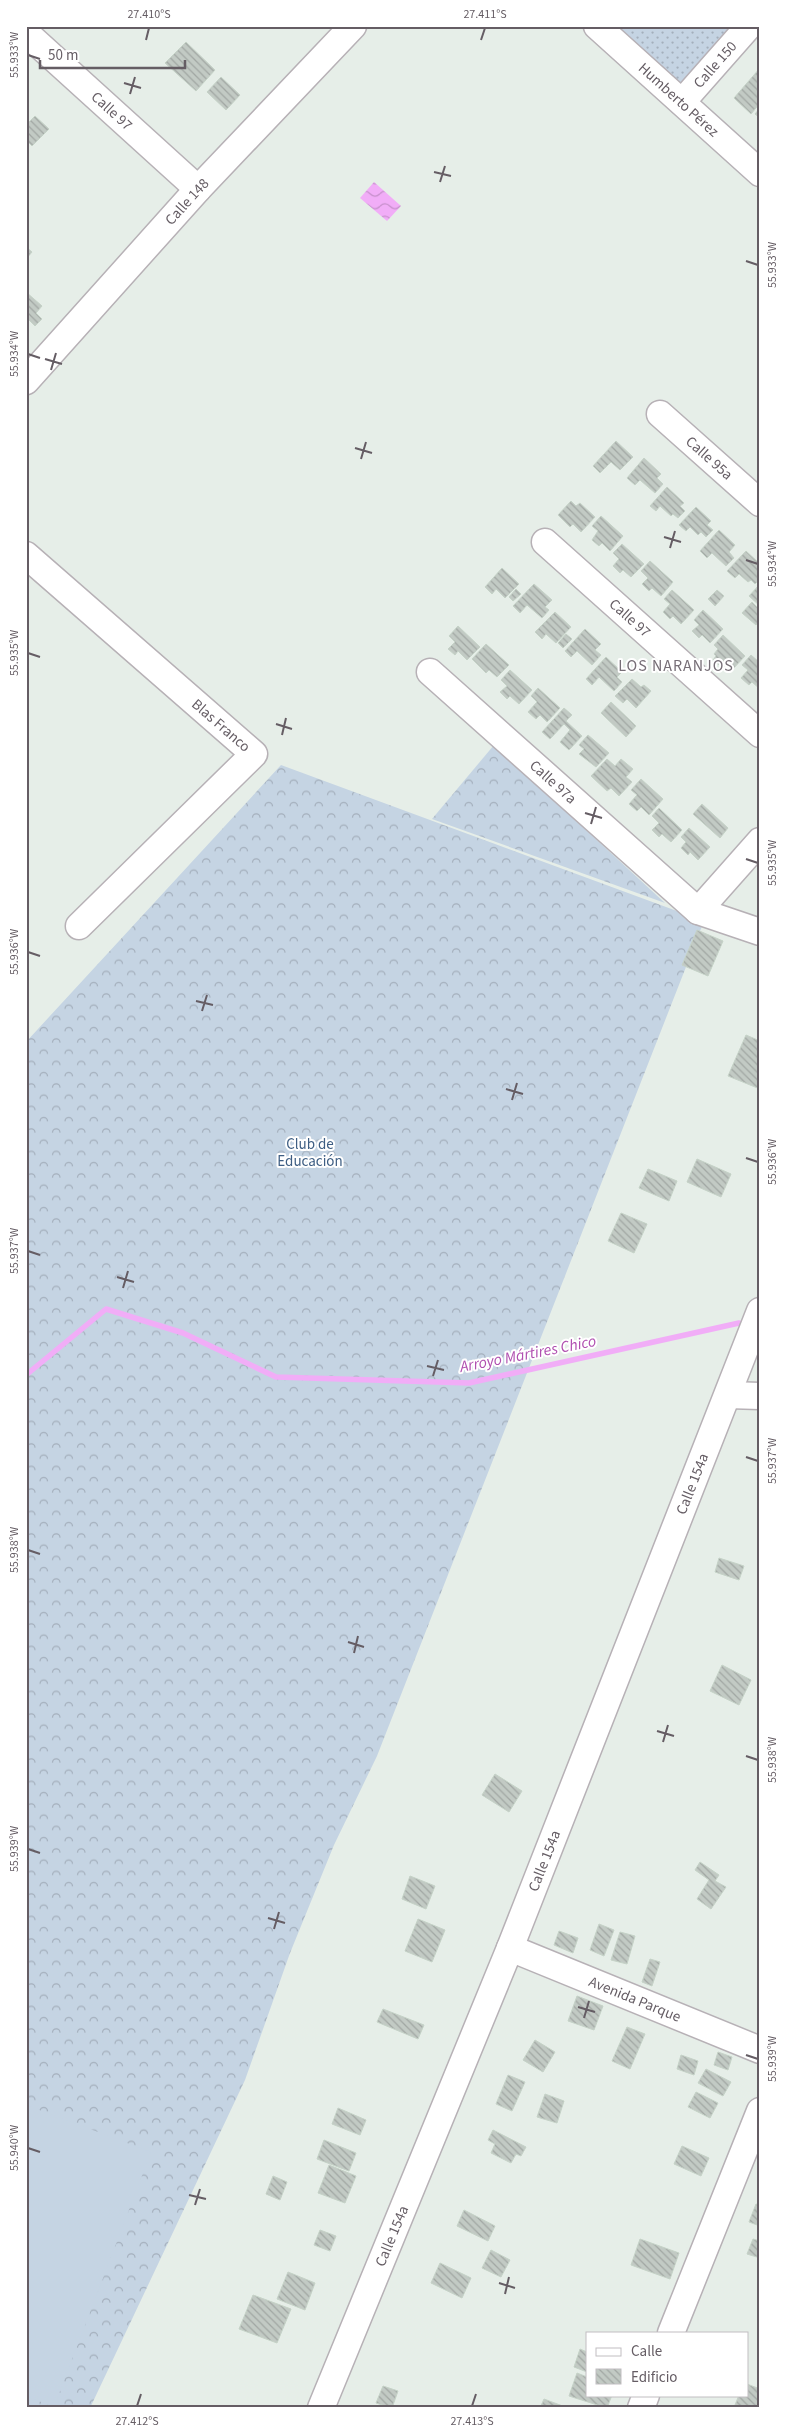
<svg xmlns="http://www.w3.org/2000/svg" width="786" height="2434" viewBox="0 0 786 2434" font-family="'Source Sans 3',sans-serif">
<defs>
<pattern id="grass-dots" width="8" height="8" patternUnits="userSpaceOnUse" patternTransform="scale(1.25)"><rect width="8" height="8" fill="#c5d4e3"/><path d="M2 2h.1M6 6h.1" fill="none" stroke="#a4afbc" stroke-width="1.8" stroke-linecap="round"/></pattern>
<pattern id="forest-crowns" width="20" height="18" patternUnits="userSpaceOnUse" patternTransform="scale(1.25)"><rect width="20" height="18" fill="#c5d4e3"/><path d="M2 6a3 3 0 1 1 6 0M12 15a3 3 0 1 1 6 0" fill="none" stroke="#a4afbc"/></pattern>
<pattern id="water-waves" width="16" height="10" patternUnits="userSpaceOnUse" patternTransform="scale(1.25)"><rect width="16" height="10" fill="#f1adf7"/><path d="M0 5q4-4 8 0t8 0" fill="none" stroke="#c790cc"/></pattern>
<pattern id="building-back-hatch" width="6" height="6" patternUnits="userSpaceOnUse" patternTransform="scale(1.25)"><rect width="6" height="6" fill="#c2cac4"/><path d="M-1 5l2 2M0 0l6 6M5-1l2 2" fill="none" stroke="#a1a7a3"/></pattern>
</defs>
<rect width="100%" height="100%" fill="#e6eee8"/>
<path fill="url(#grass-dots)" d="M613,26H735L680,87Z"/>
<g fill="url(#forest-crowns)">
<path d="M494,745L665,903L432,819Z"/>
<path d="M281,765L704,921L377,1756L334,1845L290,1953L245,2080L90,2408H26V1042Z"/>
</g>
<path fill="#c5d4e3" d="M26,2105L151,2152L54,2407L26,2396Z"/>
<path fill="url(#water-waves)" d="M374,182L401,206L387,221L360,198Z"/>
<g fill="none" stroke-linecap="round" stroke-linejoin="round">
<path stroke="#f1adf7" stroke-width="5.5" d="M26,1375L106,1309L183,1333L276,1377L469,1383L739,1323"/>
</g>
<g fill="url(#building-back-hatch)" stroke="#c5d2c7">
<path d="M186,42L215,70L196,91L165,63Z"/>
<path d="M760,68V103L751,114L734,98Z"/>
<path d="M221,77L240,95L226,110L207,92Z"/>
<path d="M760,108V118L755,114Z"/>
<path d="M35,116L49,129L32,146L26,140V125Z"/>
<path d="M26,247L32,252L26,259Z"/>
<path d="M26,292L42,306L36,313L42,319L35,326L29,320L26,323Z"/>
<path d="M616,441L633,457L620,470L611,462L600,473L593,466Z"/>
<path d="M644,458L661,474L657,478L663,484L655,493L640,480L635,485L627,478Z"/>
<path d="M667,487L684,503L680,506L685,511L678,518L673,514L671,516L660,506L656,511L650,506Z"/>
<path d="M571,501L576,506L580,503L595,517L581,532L573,524L570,527L558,515Z"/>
<path d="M696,507L711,521L707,525L713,530L706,537L701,532L698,535L690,527L686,531L679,525Z"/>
<path d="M601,516L623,536L610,551L602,543L599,546L592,540L598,531L592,526Z"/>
<path d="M719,530L735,545L729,552L734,558L726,566L712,553L707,558L700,551Z"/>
<path d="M622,544L644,564L631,577L623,570L620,573L613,566L619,559L613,553Z"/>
<path d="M746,551L760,564V579L755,584L751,580L748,582L739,574L735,578L727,571Z"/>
<path d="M650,561L673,582L661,596L652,588L649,591L642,584L648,578L641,571Z"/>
<path d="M502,568L519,584L505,598L496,589L492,594L485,587Z"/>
<path d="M534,584L552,600L545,607L549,610L542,618L527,605L520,613L513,606Z"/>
<path d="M760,584V606L749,596Z"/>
<path d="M516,589L521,594L513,601L509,597Z"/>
<path d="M672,590L694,610L681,624L673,616L670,619L663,612L670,604L664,599Z"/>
<path d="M717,590L724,596L715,606L708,599Z"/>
<path d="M752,602L760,610V621L756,625L742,613Z"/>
<path d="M703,610L723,629L710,643L702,635L699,638L692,631L699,625L694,620Z"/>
<path d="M555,612L571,627L556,643L546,634L542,639L535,632Z"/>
<path d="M458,626L480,647L467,660L458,651L455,655L448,649L455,642L449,636Z"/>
<path d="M585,629L601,644L595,650L601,655L592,665L577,651L571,657L565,651Z"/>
<path d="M566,634L572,639L563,648L558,643Z"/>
<path d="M723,635L745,656L731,671L721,662L719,665L713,660L716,656L714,654L718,649L714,645Z"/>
<path d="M486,644L509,665L497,677L489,670L486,673L472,659Z"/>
<path d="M751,655L760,663V689L752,682L749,685L741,678L748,670L742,665Z"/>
<path d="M606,657L622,672L617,677L622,682L614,691L599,677L592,685L586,679Z"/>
<path d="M510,670L532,690L519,704L510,696L507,699L500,692L507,686L501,680Z"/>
<path d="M632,679L641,687L644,685L651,691L636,708L627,699L623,703L615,696Z"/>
<path d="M538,688L560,708L547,722L540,715L536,719L528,712L537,702L531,696Z"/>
<path d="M611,702L636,726L626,737L601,713Z"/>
<path d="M564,708L572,715L566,721L582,736L569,750L560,742L570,730L564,724L550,739L542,732Z"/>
<path d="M588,735L609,753L596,767L579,754L584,749L579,745Z"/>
<path d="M607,759L615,766L621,759L633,769L626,777L632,782L619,796L611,788L607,791L591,776Z"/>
<path d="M641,779L663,799L649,815L641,807L637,811L629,804L637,795L631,790Z"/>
<path d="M702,804L728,828L720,838L693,814Z"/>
<path d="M659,808L682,830L671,842L662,834L659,837L652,830L659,823L652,816Z"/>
<path d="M689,828L710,847L698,860L690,852L688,855L681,848L686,842L681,837Z"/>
<path d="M697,930L723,941L708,976L682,965Z"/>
<path d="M746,1035L760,1041V1089L728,1076Z"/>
<path d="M697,1159L731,1174L721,1197L687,1182Z"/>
<path d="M648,1169L677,1181L669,1201L639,1188Z"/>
<path d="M621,1213L647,1224L634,1253L608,1241Z"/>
<path d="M719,1558L744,1566L739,1580L715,1572Z"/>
<path d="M722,1665L751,1680L739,1705L710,1691Z"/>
<path d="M495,1774L522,1791L509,1812L482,1795Z"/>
<path d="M700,1862L719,1875L715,1881L726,1887L711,1909L697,1899L709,1880L695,1870Z"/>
<path d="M410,1876L435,1886L426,1909L402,1899Z"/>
<path d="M418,1919L445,1930L432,1962L405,1951Z"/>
<path d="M599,1924L614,1930L604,1956L590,1950Z"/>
<path d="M559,1931L578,1938L573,1953L554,1945Z"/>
<path d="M620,1932L635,1936L627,1964L611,1960Z"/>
<path d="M650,1959L660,1962L652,1986L642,1982Z"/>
<path d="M577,1996L603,2006L594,2030L568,2021Z"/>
<path d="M383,2009L424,2025L418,2039L377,2022Z"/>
<path d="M627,2027L645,2034L630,2069L612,2061Z"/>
<path d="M535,2040L555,2052L543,2072L523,2060Z"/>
<path d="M718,2052L732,2057L728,2070L714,2065Z"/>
<path d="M681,2055L698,2061L694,2075L677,2069Z"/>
<path d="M706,2069L731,2082L723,2096L698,2083Z"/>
<path d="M508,2075L525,2082L512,2111L496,2104Z"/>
<path d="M696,2092L718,2103L710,2118L688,2107Z"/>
<path d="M545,2094L564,2101L557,2123L537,2117Z"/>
<path d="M338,2108L366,2120L360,2135L332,2124Z"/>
<path d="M493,2130L526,2147L521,2156L516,2154L511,2163L491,2153L495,2144L488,2140Z"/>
<path d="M324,2140L356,2153L349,2171L317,2159Z"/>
<path d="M682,2146L709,2158L701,2176L674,2164Z"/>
<path d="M329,2165L356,2176L345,2203L318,2193Z"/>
<path d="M273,2176L287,2182L280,2200L266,2194Z"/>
<path d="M756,2204L760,2205V2226L749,2222Z"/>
<path d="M464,2210L495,2226L488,2241L457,2226Z"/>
<path d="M320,2230L336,2236L330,2251L314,2245Z"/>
<path d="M640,2239L679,2253L670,2279L631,2265Z"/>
<path d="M753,2239L760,2241V2258L747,2254Z"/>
<path d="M491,2250L510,2260L501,2277L482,2268Z"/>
<path d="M440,2263L471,2278L462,2298L431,2283Z"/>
<path d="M288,2272L315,2283L305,2310L277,2299Z"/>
<path d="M253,2295L291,2309L277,2343L239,2329Z"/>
<path d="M580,2349L587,2352V2372L574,2367Z"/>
<path d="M577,2373L587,2377V2395H612L607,2408L569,2396Z"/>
<path d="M747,2384L760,2389L759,2408H741L735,2405L739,2395H747Z"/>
<path d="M383,2386L398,2391L392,2408L376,2403Z"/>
<path d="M544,2399L568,2408H540Z"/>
</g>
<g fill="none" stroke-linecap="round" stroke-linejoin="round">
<defs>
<g id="minor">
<path id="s1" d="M597,26L760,173"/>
<path id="s2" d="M26,33L198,189"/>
<path id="s3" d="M682,102L749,26"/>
<path id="s4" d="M26,381L198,189L353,26"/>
<path id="s5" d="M660,414L760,503"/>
<path id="s6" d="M545,542L760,734"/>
<path id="s7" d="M26,555L254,754L79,926"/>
<path id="s8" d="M430,672L698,911L760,932"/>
<path d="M698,911L760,841"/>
<path d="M728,1395L760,1396"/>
<path id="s9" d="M510,1948L760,2050"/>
<path d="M671,2333L760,2111"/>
<path id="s10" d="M321,2408L510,1948L760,1311"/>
<path d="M641,2408L646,2395"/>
</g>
</defs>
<use href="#minor" stroke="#b7b1b6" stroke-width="29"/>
<use href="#minor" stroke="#fff" stroke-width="26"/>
</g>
<path fill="none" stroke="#655d64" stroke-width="2" d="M146,40L149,28M481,40L485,28M28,55L40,59M124,83L141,88M130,94L135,77M434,172L451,176M440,182L445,166M746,261L758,265M28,354L40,358M45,359L62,364M51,370L56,353M355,448L372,453M361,459L366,442M664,537L681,542M670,548L675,531M746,560L758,564M28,653L40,657M276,724L292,729M282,735L286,718M585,813L602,818M591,824L596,807M746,859L758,863M28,952L40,956M196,1001L213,1005M202,1011L207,995M506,1089L523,1094M512,1100L517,1083M746,1158L758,1162M28,1251L40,1255M117,1277L134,1282M123,1288L128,1271M427,1366L444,1370M433,1376L438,1360M746,1457L758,1461M28,1550L40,1554M348,1642L364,1647M354,1653L358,1636M657,1731L674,1736M663,1742L668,1725M746,1756L758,1760M28,1849L40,1853M268,1918L285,1923M274,1929L279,1912M578,2007L595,2012M584,2018L589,2001M746,2055L758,2059M28,2148L40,2152M189,2195L206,2199M195,2205L200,2189M499,2283L515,2288M505,2294L509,2277M137,2406L141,2394M472,2406L476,2394"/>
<g text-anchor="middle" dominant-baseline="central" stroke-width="4" stroke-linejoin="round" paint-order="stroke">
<g font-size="15" fill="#655d64" stroke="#fff">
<text stroke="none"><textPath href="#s3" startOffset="50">Calle 150</textPath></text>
<text stroke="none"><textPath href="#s1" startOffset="110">Humberto Pérez</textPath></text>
<text stroke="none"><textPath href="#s2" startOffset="116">Calle 97</textPath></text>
<text stroke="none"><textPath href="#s4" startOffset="241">Calle 148</textPath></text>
<text stroke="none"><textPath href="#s5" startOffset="66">Calle 95a</textPath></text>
<text stroke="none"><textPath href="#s6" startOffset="114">Calle 97</textPath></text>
<text stroke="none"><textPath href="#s7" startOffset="259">Blas Franco</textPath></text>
<text stroke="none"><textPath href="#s8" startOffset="165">Calle 97a</textPath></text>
<text stroke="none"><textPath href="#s10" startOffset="996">Calle 154a</textPath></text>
<text stroke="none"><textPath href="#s10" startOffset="591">Calle 154a</textPath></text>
<text stroke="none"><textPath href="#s9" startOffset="135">Avenida Parque</textPath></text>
<text stroke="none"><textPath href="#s10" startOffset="186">Calle 154a</textPath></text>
</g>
<g font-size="15" fill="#3e5e83" stroke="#fff">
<text x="310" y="1144">Club de<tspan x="310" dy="17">Educación</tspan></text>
</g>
<g font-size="16" letter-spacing="1" fill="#766e76" stroke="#fff">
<text x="676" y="666">LOS NARANJOS</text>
</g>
<g font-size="16" font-style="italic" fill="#b04fb0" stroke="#fff">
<text transform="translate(528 1354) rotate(-11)">Arroyo Mártires Chico</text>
</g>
</g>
<rect width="786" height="2434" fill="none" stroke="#ffffff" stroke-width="55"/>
<rect x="586" y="2332" width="162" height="65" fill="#ffffff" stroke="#c1bec1"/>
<rect x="596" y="2348" width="25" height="8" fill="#ffffff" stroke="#c1bec1"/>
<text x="631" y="2356" font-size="15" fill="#655d64">Calle</text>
<rect x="596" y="2369" width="25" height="15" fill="url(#building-back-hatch)" stroke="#c1bec1"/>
<text x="631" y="2382" font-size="15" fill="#655d64">Edificio</text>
<path d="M40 60v8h145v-8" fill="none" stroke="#655d64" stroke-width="2.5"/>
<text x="48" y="60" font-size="15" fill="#655d64" stroke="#ffffff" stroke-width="4" paint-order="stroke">50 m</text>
<rect x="28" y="28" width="730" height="2378" fill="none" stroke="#655d64" stroke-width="2"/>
<g font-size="12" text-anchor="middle" fill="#655d64">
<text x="149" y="18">27.410°S</text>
<text x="485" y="18">27.411°S</text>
<text transform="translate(14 55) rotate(-90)" y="4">55.933°W</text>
<text transform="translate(772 265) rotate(-90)" y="4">55.933°W</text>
<text transform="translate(14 354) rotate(-90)" y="4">55.934°W</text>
<text transform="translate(772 564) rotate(-90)" y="4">55.934°W</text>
<text transform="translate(14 653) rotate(-90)" y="4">55.935°W</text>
<text transform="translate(772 863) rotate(-90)" y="4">55.935°W</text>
<text transform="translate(14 952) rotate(-90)" y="4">55.936°W</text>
<text transform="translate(772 1162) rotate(-90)" y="4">55.936°W</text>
<text transform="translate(14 1251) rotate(-90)" y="4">55.937°W</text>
<text transform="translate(772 1461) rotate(-90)" y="4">55.937°W</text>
<text transform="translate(14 1550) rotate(-90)" y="4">55.938°W</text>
<text transform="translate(772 1760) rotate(-90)" y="4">55.938°W</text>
<text transform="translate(14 1849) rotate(-90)" y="4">55.939°W</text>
<text transform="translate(772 2059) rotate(-90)" y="4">55.939°W</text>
<text transform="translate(14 2148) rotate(-90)" y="4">55.940°W</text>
<text x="137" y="2425">27.412°S</text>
<text x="472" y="2425">27.413°S</text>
</g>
</svg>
